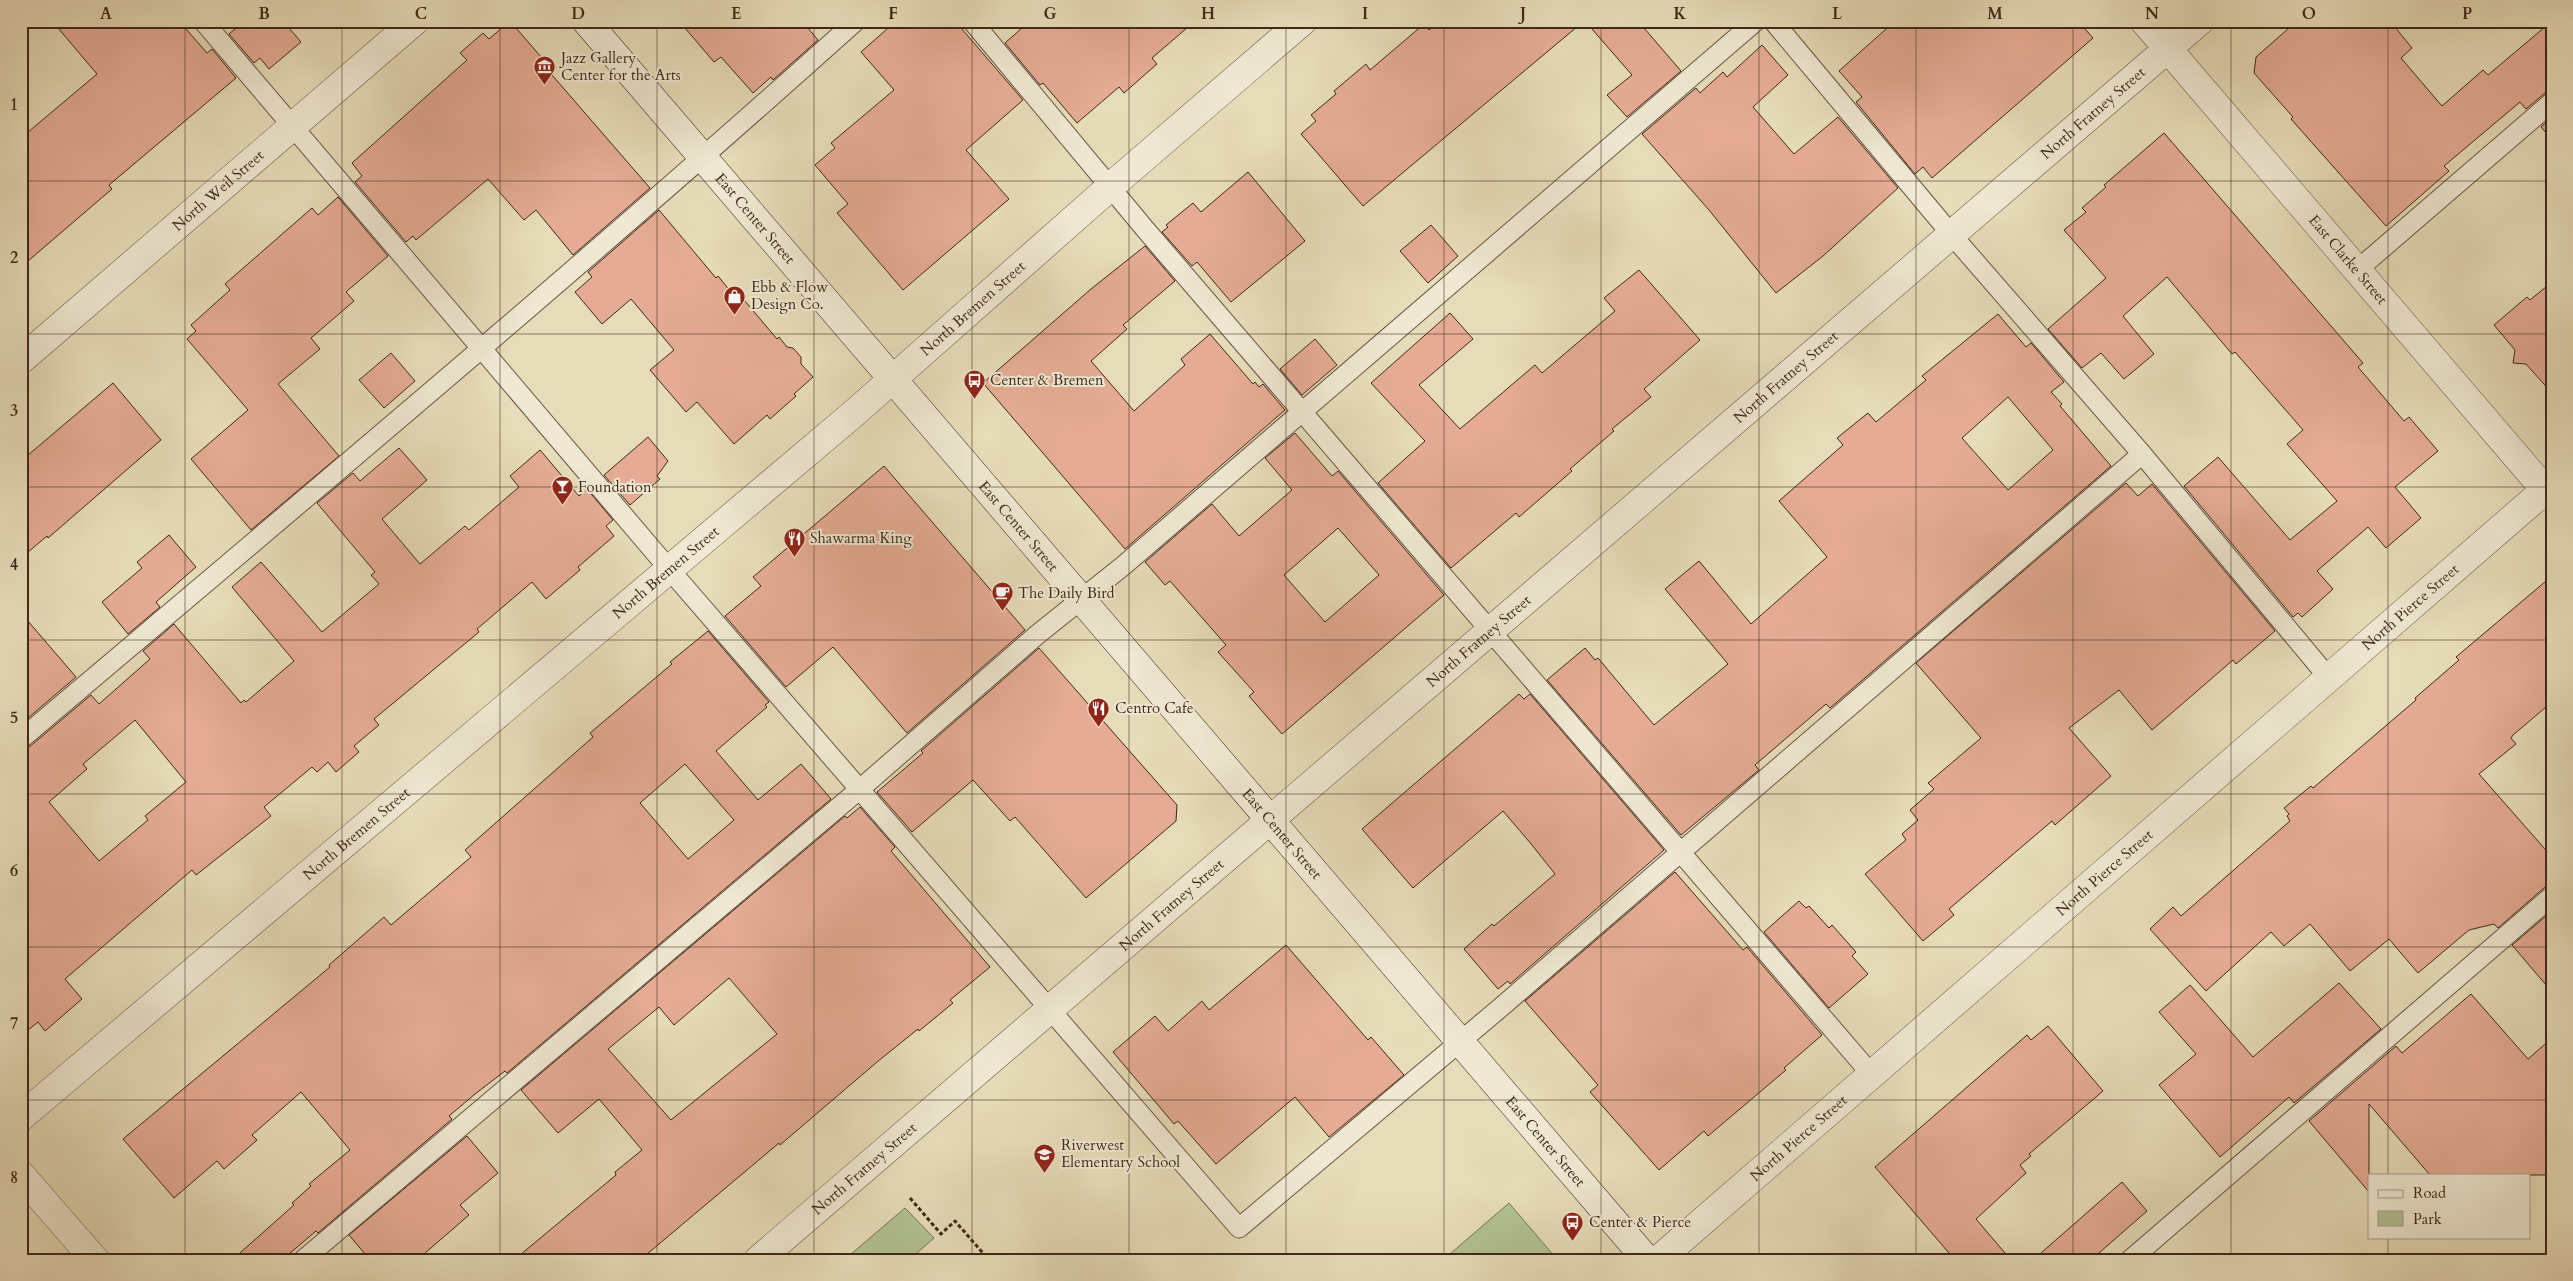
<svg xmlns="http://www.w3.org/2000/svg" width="2573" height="1281" viewBox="0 0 2573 1281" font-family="Cardo,serif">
<rect width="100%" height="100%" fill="#e7dcb9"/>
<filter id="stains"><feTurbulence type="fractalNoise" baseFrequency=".004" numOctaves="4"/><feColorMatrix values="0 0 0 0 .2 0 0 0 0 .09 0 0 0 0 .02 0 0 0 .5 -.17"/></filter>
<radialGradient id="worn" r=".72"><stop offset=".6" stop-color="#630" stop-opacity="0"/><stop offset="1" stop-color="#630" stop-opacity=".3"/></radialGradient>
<g fill="#b1c293" stroke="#787556">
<path d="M1509,1203L1555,1257L1553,1260H1443Z"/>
<path d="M905,1208L934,1238L909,1260H844Z"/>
</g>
<g fill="#e5ab94" stroke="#3f2818" fill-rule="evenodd">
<path d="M52,21H179L207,53L212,49L236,78L109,185L112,189L21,267V138L97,74Z"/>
<path d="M245,21H283L301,42L269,69L260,58L254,63L229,34Z"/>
<path d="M510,21L542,58L539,60L650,188L573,255L536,210L524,220L488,179L416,240L413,236L406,242L355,182L362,176L352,163L467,60L460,53L483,33L489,39Z"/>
<path d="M679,21H802L818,40L773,80L771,77L753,93L721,57L714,62Z"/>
<path d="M896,21H955L1023,100L966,150L1009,199L903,290L837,213L848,204L815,165L835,148L831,143L894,90L861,52Z"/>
<path d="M1030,21H1195L1152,58L1157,64L1124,93L1119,87L1077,123L1043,83L1040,85L1005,43Z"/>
<path d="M1439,21H1584L1363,206L1301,134L1316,121L1311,115L1336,94L1334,91L1366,64L1370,70L1424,24L1429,30Z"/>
<path d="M1585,21H1638L1681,71L1627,117L1607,95L1632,75Z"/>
<path d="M1895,21H2078L2093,38L1932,178L1923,167L1915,174L1856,102L1862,97L1839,71Z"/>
<path d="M2297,21H2390L2412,48L2401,58L2442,106L2483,70L2488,75L2552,21V91L2545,93L2526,109L2520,102L2444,166L2449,171L2386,226L2291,119L2293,117L2254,73L2256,57Z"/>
<path d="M1762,45L1788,75L1753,107L1794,154L1838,117L1898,188L1823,256L1776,293L1709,210L1642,134L1696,88L1700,93L1723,72L1727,77Z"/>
<path d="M2552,117V140L2541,127Z"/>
<path d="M2164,133L2363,363L2358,367L2404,421L2409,417L2438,451L2395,487L2421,518L2386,548L2368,527L2317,571L2333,589L2302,617L2298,613L2293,617L2184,486L2218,457L2290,540L2337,501L2287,444L2303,430L2235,352L2232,354L2167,277L2123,316L2154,354L2124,379L2101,353L2082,368L2048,329L2106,278L2064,230L2086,212L2082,208L2106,187L2104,185Z"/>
<path d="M1248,172L1305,241L1231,302L1197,262L1192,266L1162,232L1168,227L1166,225L1193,203L1201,212Z"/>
<path d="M338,197L388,256L346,292L354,301L311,338L320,349L278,384L339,456L251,530L191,459L248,410L187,339L196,331L191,325L230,290L225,284L312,208L318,215Z"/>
<path d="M659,210L716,278L718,276L735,297L739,294L777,339L779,337L787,347L793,348L801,357V364L813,377L794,394L796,396L770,419L767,415L734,444L697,402L686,412L650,370L674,350L631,299L602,324L575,292L592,277L588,272Z"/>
<path d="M1431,225L1458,256L1428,283L1400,251Z"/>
<path d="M1145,246L1175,281L1123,325L1127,329L1091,361L1134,411L1185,365L1181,359L1210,334L1253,384L1255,382L1259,387L1263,384L1285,410L1125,549L983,383L1091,289Z"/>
<path d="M1639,270L1700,340L1644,389L1651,397L1612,429L1614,431L1570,469L1572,471L1519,517L1516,513L1451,568L1378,483L1425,441L1371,383L1450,313L1473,339L1419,385L1460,429L1535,365L1542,373L1615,311L1604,298Z"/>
<path d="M2552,282V393L2526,364L2513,363L2515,350L2494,325L2527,297L2530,300Z"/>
<path d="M1998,314L2026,347L2031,343L2064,382L2051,392L2062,404L2060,406L2111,466L1830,708L1826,704L1755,765L1759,770L1681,835L1547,680L1585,648L1595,660L1598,658L1654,725L1728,664L1665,589L1699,561L1751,624L1827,557L1779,501L1843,445L1837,438L1868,413L1876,422L1926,380L1922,376ZM2008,397L2053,450L2008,490L1962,438Z"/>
<path d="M1315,339L1337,365L1302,395L1280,369Z"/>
<path d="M391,353L415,381L384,408L359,380Z"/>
<path d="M113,383L161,440L48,538L47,536L21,558V461Z"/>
<path d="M1295,433L1332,476L1338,471L1444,595L1282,734L1249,696L1254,692L1218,652L1226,645L1170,581L1165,585L1145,562L1212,504L1239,536L1292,490L1265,458ZM1338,528L1379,575L1325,622L1284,575Z"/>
<path d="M648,437L668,461L657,476L660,479L630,505L604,475Z"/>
<path d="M399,448L427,480L382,519L420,564L465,526L469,530L519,487L510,476L540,450L579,496L587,489L613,520L606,526L614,536L578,567L580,570L546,599L532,582L477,629L479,632L374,719L379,725L354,746L359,752L336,772L328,762L317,772L312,767L264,807L271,816L196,875L192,870L65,979L82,999L45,1031L38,1022L21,1036V750L28,748L91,695L99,704L150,659L143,651L174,624L241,703L244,700L246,702L294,661L232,587L261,562L322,632L379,584L371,575L375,572L317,503L353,473L360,481ZM135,720L186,782L145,816L148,820L99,861L49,802L87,769L83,764Z"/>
<path d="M884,466L1025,630L907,733L833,647L786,687L725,616L761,586L753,577Z"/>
<path d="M2126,483L2138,496L2152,484L2275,631L2236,664L2233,660L2152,730L2119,690L2069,728L2111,776L2055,825L2052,821L1949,909L1954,915L1923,941L1865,874L1906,840L1902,834L1918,820L1910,810L1934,789L1928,783L1981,738L1916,663Z"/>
<path d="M169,535L196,567L156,602L160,607L128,634L102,602L142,568L137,562Z"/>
<path d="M2552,576V702L2513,735L2511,738L2516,744L2479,774L2552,857V885L2545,887L2498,928L2494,924L2469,930L2418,973L2389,939L2350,971L2310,924L2284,946L2271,932L2206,991L2150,929L2173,907L2181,916L2290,821L2287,816L2289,814L2284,808L2311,786L2313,788L2416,700L2415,698L2459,660L2456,657Z"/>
<path d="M21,613L76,677L21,724Z"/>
<path d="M708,631L769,702L765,705L767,707L716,751L758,800L801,764L831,799L507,1073L505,1071L475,1094L449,1116L452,1119L318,1233L316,1231L282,1260H232L294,1205L292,1203L311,1186L309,1184L350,1150L301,1092L252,1135L257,1140L224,1169L217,1161L174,1198L123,1139L330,967L329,965L384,917L391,925L471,857L465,850L593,737L590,733L672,664L670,662ZM685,764L734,820L688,859L640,803Z"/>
<path d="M1039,648L1177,805L1176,821L1086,898L1015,817L1010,821L973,780L912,832L877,792L923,753L921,751Z"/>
<path d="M1519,694L1524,699L1530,694L1664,850L1510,984L1508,981L1498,989L1464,949L1492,924L1494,926L1555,874L1532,845L1503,811L1413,888L1362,829Z"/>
<path d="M860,807L895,847L891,851L990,967L950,1000L953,1003L919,1031L918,1029L877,1062L780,1145L779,1143L640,1260H514L616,1175L615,1172L642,1150L599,1099L558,1133L521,1090L845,816L847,818ZM729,978L777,1034L671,1120L608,1049L659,1007L674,1025Z"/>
<path d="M1675,872L1743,950L1747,947L1822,1035L1784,1068L1786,1070L1708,1136L1704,1131L1659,1170L1590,1092L1598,1085L1525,1001Z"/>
<path d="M1799,901L1806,908L1809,906L1829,928L1832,925L1856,952L1852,956L1868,974L1829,1008L1764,932Z"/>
<path d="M2552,911V992L2512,945Z"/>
<path d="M1286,945L1368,1040L1371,1037L1404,1075L1329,1137L1295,1097L1216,1164L1178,1121L1174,1124L1113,1052L1155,1016L1168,1031L1202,1001L1209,1010Z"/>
<path d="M2339,983L2381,1029L2294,1103L2289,1097L2220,1157L2159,1085L2196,1054L2159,1012L2190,985L2253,1057Z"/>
<path d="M2471,994L2528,1059L2552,1038V1175H2430L2369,1104V1192L2309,1121L2396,1046L2402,1053Z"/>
<path d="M2048,1026L2103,1091L2029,1154L2031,1156L2020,1165L2026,1173L1976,1219L2011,1260H1955L1875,1167L2027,1035L2031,1040Z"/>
<path d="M467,1136L498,1173L460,1205L469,1215L417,1260H370L349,1235Z"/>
<path d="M2122,1182L2147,1211L2091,1260H2033Z"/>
</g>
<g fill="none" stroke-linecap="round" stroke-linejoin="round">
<defs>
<g id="lane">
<path d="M203,21L669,569L1239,1228L1500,1008L2142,454L2328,677"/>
<path d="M972,21L1145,229L1872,1075"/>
<path d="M1773,21L1951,234L2142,454"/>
<path d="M2356,271L2552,102"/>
<path d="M21,739C301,502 583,266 856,21"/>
<path d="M303,1260L860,789L1038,634L1123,566L1756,21"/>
<path d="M2130,1260L2552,896"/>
</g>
<g id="street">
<path id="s1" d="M2144,21L2552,498"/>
<path id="s2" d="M21,360L415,21"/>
<path id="s3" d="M21,1117L852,415L1110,187L1303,21"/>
<path d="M21,1175L95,1260"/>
<path id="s4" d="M758,1260L2200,21"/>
<path id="s5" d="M1658,1260L2552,484"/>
</g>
<g id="secondary">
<path id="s6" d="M586,21L1647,1260"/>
</g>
</defs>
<use href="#lane" stroke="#695540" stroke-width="21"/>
<use href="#street" stroke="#695540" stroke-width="29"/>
<use href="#secondary" stroke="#3f2818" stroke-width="29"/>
<path stroke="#3f2818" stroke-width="3" stroke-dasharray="4 2.5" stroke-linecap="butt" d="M910,1198L941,1234L955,1221L989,1260"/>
<use href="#lane" stroke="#efe8d2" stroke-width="19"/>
<use href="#street" stroke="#efe8d2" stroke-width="28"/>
<use href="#secondary" stroke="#efe8d2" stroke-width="28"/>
</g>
<path fill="none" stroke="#3f2818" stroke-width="1" stroke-opacity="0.55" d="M185,21V1260M342,21V1260M500,21V1260M657,21V1260M814,21V1260M972,21V1260M1129,21V1260M1286,21V1260M1444,21V1260M1601,21V1260M1759,21V1260M1916,21V1260M2073,21V1260M2231,21V1260M2388,21V1175M21,181H2552M21,334H2552M21,487H2552M21,640H2552M21,794H2552M21,947H2552M21,1100H2552M2388,1237V1260"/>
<defs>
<symbol id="museum-pin" viewBox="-11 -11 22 30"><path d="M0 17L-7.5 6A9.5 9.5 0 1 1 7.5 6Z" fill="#8f2418" stroke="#efe8d2"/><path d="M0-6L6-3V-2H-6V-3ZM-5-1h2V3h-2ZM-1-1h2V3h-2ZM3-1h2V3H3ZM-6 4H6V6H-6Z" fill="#fff"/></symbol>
<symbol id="shop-pin" viewBox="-11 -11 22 30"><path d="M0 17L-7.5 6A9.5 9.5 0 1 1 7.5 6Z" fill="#8f2418" stroke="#efe8d2"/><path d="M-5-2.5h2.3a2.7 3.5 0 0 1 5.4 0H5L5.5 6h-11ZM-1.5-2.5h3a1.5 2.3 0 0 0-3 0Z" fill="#fff"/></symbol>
<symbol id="bus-pin" viewBox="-11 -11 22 30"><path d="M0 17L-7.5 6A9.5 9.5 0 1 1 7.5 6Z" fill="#8f2418" stroke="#efe8d2"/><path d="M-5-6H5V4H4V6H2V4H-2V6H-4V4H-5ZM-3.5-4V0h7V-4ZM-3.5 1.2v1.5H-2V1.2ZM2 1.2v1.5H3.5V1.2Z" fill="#fff"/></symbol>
<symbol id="bar-pin" viewBox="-11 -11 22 30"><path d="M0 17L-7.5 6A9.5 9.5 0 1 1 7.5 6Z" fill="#8f2418" stroke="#efe8d2"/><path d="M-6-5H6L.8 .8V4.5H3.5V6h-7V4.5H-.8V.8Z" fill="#fff"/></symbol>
<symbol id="restaurant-pin" viewBox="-11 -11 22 30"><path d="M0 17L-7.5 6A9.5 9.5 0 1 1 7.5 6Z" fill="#8f2418" stroke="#efe8d2"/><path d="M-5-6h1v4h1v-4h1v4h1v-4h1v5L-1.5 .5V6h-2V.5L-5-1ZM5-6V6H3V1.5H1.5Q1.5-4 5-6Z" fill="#fff"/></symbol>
<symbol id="cafe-pin" viewBox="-11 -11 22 30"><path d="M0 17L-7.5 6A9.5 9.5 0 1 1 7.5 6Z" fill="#8f2418" stroke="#efe8d2"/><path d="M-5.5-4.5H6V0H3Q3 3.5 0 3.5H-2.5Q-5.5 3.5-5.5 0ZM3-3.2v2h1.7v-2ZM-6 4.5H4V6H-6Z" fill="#fff"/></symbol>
<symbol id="school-pin" viewBox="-11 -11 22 30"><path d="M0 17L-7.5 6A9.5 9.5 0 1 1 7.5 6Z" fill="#8f2418" stroke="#efe8d2"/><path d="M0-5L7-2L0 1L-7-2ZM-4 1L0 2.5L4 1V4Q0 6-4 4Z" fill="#fff"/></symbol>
</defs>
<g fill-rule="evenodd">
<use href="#museum-pin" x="532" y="54" width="25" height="34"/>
<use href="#shop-pin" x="722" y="284" width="25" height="34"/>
<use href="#bus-pin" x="962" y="368" width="25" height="34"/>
<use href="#bar-pin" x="550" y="474" width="25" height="34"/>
<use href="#restaurant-pin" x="782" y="526" width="25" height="34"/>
<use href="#cafe-pin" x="990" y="580" width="25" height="34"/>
<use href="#restaurant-pin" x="1086" y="696" width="25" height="34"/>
<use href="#school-pin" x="1032" y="1142" width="25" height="34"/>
<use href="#bus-pin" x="1560" y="1210" width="25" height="34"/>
</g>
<g text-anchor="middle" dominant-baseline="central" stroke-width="4" stroke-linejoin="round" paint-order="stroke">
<g font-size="15" fill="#3f2818" stroke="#efe8d2" text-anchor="start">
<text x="561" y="58">Jazz Gallery<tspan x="561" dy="17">Center for the Arts</tspan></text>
<text x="751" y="287">Ebb &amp; Flow<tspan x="751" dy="17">Design Co.</tspan></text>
<text x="990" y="380">Center &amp; Bremen</text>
<text x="578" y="487">Foundation</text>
<text x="810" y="538">Shawarma King</text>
<text x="1018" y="593">The Daily Bird</text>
<text x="1115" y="708">Centro Cafe</text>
<text x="1061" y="1145">Riverwest<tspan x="1061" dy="17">Elementary School</tspan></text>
<text x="1589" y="1222">Center &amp; Pierce</text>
</g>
<g font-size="15" fill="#3f2818" stroke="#efe8d2">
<text stroke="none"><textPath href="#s4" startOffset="1760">North Fratney Street</textPath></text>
<text stroke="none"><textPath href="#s2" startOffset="260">North Weil Street</textPath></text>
<text stroke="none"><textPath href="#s6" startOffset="260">East Center Street</textPath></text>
<text stroke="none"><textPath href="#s1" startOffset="314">East Clarke Street</textPath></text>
<text stroke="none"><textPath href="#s3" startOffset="1249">North Bremen Street</textPath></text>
<text stroke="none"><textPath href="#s4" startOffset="1355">North Fratney Street</textPath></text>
<text stroke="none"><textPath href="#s6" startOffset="665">East Center Street</textPath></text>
<text stroke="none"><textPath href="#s3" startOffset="844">North Bremen Street</textPath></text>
<text stroke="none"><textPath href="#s5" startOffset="996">North Pierce Street</textPath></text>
<text stroke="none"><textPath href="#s4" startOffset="950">North Fratney Street</textPath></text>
<text stroke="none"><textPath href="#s3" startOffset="439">North Bremen Street</textPath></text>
<text stroke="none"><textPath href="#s6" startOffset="1070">East Center Street</textPath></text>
<text stroke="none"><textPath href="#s5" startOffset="591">North Pierce Street</textPath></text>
<text stroke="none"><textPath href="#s4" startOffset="545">North Fratney Street</textPath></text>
<text stroke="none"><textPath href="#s5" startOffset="186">North Pierce Street</textPath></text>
<text stroke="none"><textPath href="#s6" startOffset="1475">East Center Street</textPath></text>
<text stroke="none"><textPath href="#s4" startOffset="140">North Fratney Street</textPath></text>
</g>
</g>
<rect width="2573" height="1281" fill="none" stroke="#e7dcb9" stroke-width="55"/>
<rect x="2368" y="1174" width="162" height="65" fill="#efe8d2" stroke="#a99b88"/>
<rect x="2378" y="1190" width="25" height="8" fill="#efe8d2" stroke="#a99b88"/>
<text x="2413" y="1198" font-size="15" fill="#3f2818">Road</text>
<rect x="2378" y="1211" width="25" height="15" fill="#b1c293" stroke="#a99b88"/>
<text x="2413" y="1224" font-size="15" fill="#3f2818">Park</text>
<rect x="28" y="28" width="2518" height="1226" fill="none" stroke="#3f2818" stroke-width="2"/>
<g font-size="16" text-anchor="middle" font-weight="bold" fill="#3f2818">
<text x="106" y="19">A</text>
<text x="264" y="19">B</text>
<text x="421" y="19">C</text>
<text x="578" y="19">D</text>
<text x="736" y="19">E</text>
<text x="893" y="19">F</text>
<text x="1050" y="19">G</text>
<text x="1208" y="19">H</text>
<text x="1365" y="19">I</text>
<text x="1523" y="19">J</text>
<text x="1680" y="19">K</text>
<text x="1837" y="19">L</text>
<text x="1995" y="19">M</text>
<text x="2152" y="19">N</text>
<text x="2309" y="19">O</text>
<text x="2467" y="19">P</text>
<text x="14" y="110">1</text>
<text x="14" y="263">2</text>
<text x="14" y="416">3</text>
<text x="14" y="570">4</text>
<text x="14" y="723">5</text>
<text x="14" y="876">6</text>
<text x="14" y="1029">7</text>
<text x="14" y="1183">8</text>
</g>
<rect width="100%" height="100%" filter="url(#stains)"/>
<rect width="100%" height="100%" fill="url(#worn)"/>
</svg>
